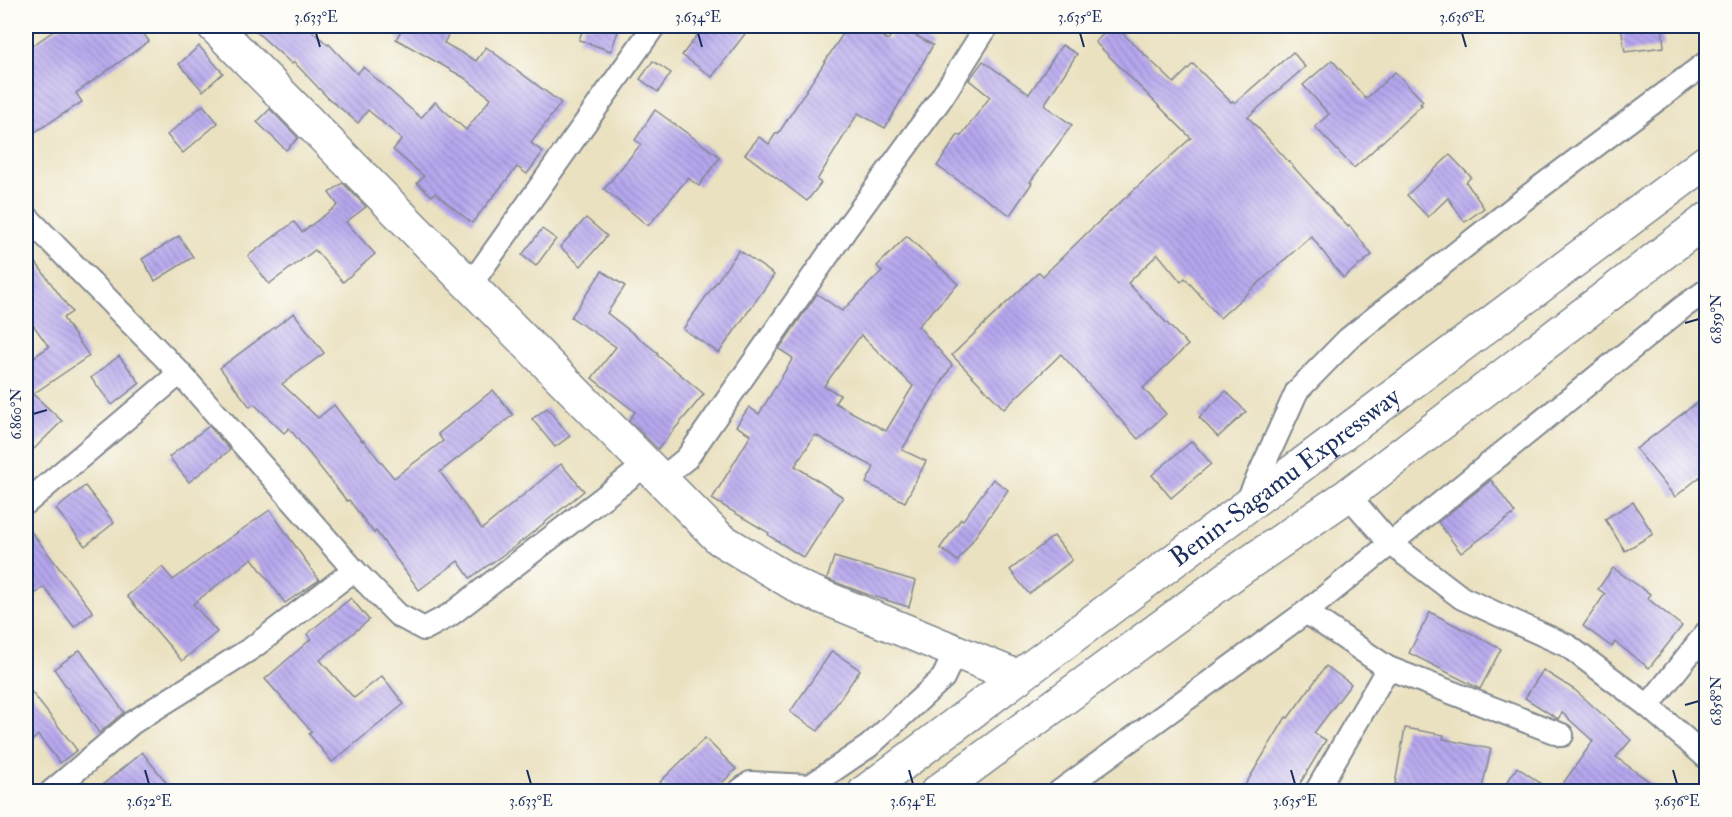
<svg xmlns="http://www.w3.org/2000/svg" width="1732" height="817" viewBox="0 0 1732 817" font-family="'IM FELL Double Pica',serif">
<defs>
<pattern id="building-back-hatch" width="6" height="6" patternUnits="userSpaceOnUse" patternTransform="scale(1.5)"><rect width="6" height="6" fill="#b7a7ee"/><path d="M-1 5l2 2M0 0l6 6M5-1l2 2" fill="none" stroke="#9488c4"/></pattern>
</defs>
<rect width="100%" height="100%" fill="#fdfcf7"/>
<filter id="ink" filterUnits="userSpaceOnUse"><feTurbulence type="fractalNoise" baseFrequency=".0167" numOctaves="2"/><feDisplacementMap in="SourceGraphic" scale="12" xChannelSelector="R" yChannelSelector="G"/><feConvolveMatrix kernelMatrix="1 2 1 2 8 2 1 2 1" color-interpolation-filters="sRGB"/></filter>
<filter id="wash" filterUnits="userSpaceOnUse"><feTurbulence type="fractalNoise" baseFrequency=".008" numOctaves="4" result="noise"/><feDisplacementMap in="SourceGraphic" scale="24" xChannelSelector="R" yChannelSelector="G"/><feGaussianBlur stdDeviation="1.35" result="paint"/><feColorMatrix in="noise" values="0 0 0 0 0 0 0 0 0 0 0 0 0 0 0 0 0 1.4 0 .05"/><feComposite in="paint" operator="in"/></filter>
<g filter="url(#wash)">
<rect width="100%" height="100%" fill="#eae1c0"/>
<g id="blocks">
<g fill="url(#building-back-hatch)" fill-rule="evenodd">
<path d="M61,26H138L149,41L76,93L82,102L35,132L26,118V50Z"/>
<path d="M250,26H306L328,45L329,44L357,74L363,67L421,118L435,102L466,130L491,98L463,77L396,39L404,26H453L444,43L476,61L486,47L561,103L531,143L543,152L527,174L517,167L472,223L435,193L432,196L417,183L424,176L393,150L402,139L368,110L358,123L327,97L294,62L292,64Z"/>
<path d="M584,26H620L611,51L579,40Z"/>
<path d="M704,26H751L712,77L682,55Z"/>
<path d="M848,26H865L888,40L897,26H899L933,45L885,128L858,113L817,180L821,183L807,201L745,154L759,137L769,144L776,133L778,134Z"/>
<path d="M1112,26H1115L1174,83L1193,64L1231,102L1233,101L1235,103L1293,52L1305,67L1248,117L1348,227L1349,225L1372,255L1343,278L1311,236L1220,318L1185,278L1181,282L1158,254L1128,283L1188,345L1143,388L1166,414L1138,439L1061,354L1004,409L952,355L1039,272L1043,276L1091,229L1191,138L1095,42Z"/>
<path d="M1621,26H1662L1664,47L1625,52Z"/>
<path d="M1062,45L1077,54L1044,105L1072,125L1030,182L1032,183L1010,215L937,166L958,135L961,136L990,97L969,80L983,61L1029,94Z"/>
<path d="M199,46L223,73L203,91L179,64Z"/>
<path d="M1332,60L1366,99L1395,72L1423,101L1420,104L1422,105L1354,168L1315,127L1329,114L1303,85Z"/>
<path d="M653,61L671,73L658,92L640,79Z"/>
<path d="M203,105L218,123L183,153L167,135Z"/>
<path d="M270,109L298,138L286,150L257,122Z"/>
<path d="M655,110L720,157L699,186L688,178L648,226L604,189L641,144L635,140Z"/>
<path d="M1450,155L1471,177L1466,182L1484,208L1465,222L1448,198L1428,217L1407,195Z"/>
<path d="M343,183L366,207L346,222L375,254L343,282L315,250L269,284L248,256L294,222L302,232L338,205L329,193Z"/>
<path d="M586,218L607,236L581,266L560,247Z"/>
<path d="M542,229L556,239L536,266L522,255Z"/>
<path d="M179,236L193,257L155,281L142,259Z"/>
<path d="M907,236L958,284L918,326L952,365L902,450L926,461L905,502L866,483L874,467L815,435L795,466L843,497L804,558L768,535L769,533L712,499L751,435L736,426L749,407L759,414L793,358L779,349L817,294L842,311L882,271L877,266ZM861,335L913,386L886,431L835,403L840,395L824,386Z"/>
<path d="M26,249L72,312L63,318L89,356L33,394L62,421L34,449L26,440V362L49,347L26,315Z"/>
<path d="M739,250L774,275L719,353L683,329Z"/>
<path d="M602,271L625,286L607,313L658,353L657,355L704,394L658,449L629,420L635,412L592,378L616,347L571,317Z"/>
<path d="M294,313L324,353L282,384L318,418L334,405L362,441L363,440L394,478L443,441L438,434L493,390L513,415L440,472L482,529L561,464L584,491L517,545L470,578L458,561L419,590L376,531L374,533L349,500L347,501L289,428L284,433L254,404L250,407L220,368Z"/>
<path d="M119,356L140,383L112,405L91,378Z"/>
<path d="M1226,391L1246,412L1218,437L1199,417Z"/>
<path d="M1707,395V471L1675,497L1636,449Z"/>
<path d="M547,408L570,436L555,447L532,419Z"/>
<path d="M209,426L230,450L189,482L169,457Z"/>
<path d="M1192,441L1211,464L1171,498L1152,475Z"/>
<path d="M993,479L1008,490L958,561L940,548L961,519L963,520Z"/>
<path d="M1491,480L1515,513L1461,553L1438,522Z"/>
<path d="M85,486L114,523L85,546L56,509Z"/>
<path d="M1633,502L1653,534L1625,551L1605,519Z"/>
<path d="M270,510L319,580L285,603L252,558L193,604L217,632L182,661L127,596L162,567L173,580L221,544Z"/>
<path d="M26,525L93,612L74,627L44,587L26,601Z"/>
<path d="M1054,536L1072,560L1029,594L1010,570Z"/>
<path d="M834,557L916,581L909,607L869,595L827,579Z"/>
<path d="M1613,568L1650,594L1647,598L1682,626L1649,668L1615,642L1612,647L1583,626L1605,594L1598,589Z"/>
<path d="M351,598L369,620L320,660L354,698L382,676L404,704L332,762L309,734L312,732L265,679L311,639L307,634Z"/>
<path d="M1430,612L1501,649L1480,689L1409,653Z"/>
<path d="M80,650L124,712L99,733L54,669Z"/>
<path d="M832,651L860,670L818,731L790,712Z"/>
<path d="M1326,666L1351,684L1314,733L1326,740L1295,792H1241L1286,717L1288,718Z"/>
<path d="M1543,670L1575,690L1631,740L1616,757L1663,792H1557L1593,741L1562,713L1558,719L1525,698Z"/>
<path d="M26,685L77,750L60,763L38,735L26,746Z"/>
<path d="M1405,728L1444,735L1443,739L1491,749L1481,792H1440L1395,784Z"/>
<path d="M705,738L736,769L713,792H670L660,782Z"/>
<path d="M142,752L174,792H94Z"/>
<path d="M1517,767L1553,792H1501Z"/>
</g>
</g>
</g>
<g filter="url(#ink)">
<use href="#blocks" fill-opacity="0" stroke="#82888f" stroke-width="1.5"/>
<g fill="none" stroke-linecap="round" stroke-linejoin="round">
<defs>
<g id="street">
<path d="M26,216L180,373L354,570L398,615L424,629L450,615L647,464"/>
<path d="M471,284L654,26"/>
<path d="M661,479L687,458L846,229L942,97L987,26"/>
<path d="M1348,495L1390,543L1462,598L1568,646L1648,706L1706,757"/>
<path d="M26,503L180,373"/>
<path d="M1246,504L1297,391L1348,339L1531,194L1706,63"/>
<path d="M1306,612L1388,668L1562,735"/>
<path d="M1648,706L1706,633"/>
<path d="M51,792L132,723L252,648L354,570"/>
<path d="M738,792L750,783L810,786L869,746L943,678L956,651"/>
<path d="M1059,792L1306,612L1683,307L1706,291"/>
<path d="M1316,792L1388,668"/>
</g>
<path id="secondary" d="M214,26L720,539L801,588L1018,677"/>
<g id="highway">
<path id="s1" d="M865,792L1706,162"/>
<path d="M937,792L1240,569L1348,495L1706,220"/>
</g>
</defs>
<use href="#street" stroke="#82888f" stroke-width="26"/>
<use href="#secondary" stroke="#82888f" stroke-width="36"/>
<use href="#highway" stroke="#82888f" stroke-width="36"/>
<use href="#street" stroke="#fff" stroke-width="22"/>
<use href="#secondary" stroke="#fff" stroke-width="33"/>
<use href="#highway" stroke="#fff" stroke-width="33"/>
</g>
</g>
<path fill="none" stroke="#1b2f5e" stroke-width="2" d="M316,33L320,47M698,33L702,47M1080,33L1084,47M1462,33L1466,47M1685,323L1699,319M33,414L47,410M1685,705L1699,701M145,770L149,784M527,770L531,784M909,770L913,784M1291,770L1295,784M1673,770L1677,784"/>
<g text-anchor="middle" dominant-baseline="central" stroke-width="4.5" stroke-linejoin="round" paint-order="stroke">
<g font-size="26" fill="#1b2f5e" stroke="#fdfcf7">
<text stroke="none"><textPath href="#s1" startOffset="525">Benin-Sagamu Expressway</textPath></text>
</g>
</g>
<rect width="1732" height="817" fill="none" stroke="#fdfcf7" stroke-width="66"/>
<rect x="33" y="33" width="1666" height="751" fill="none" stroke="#1b2f5e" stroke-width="2"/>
<g font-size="15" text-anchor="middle" fill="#1b2f5e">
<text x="316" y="22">3.633°E</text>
<text x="698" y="22">3.634°E</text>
<text x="1080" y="22">3.635°E</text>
<text x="1462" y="22">3.636°E</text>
<text transform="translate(1716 319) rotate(-90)" y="5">6.859°N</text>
<text transform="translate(16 414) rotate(-90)" y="5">6.860°N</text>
<text transform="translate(1716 701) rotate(-90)" y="5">6.858°N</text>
<text x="149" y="806">3.632°E</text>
<text x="531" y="806">3.633°E</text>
<text x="913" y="806">3.634°E</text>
<text x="1295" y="806">3.635°E</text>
<text x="1677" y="806">3.636°E</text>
</g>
</svg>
